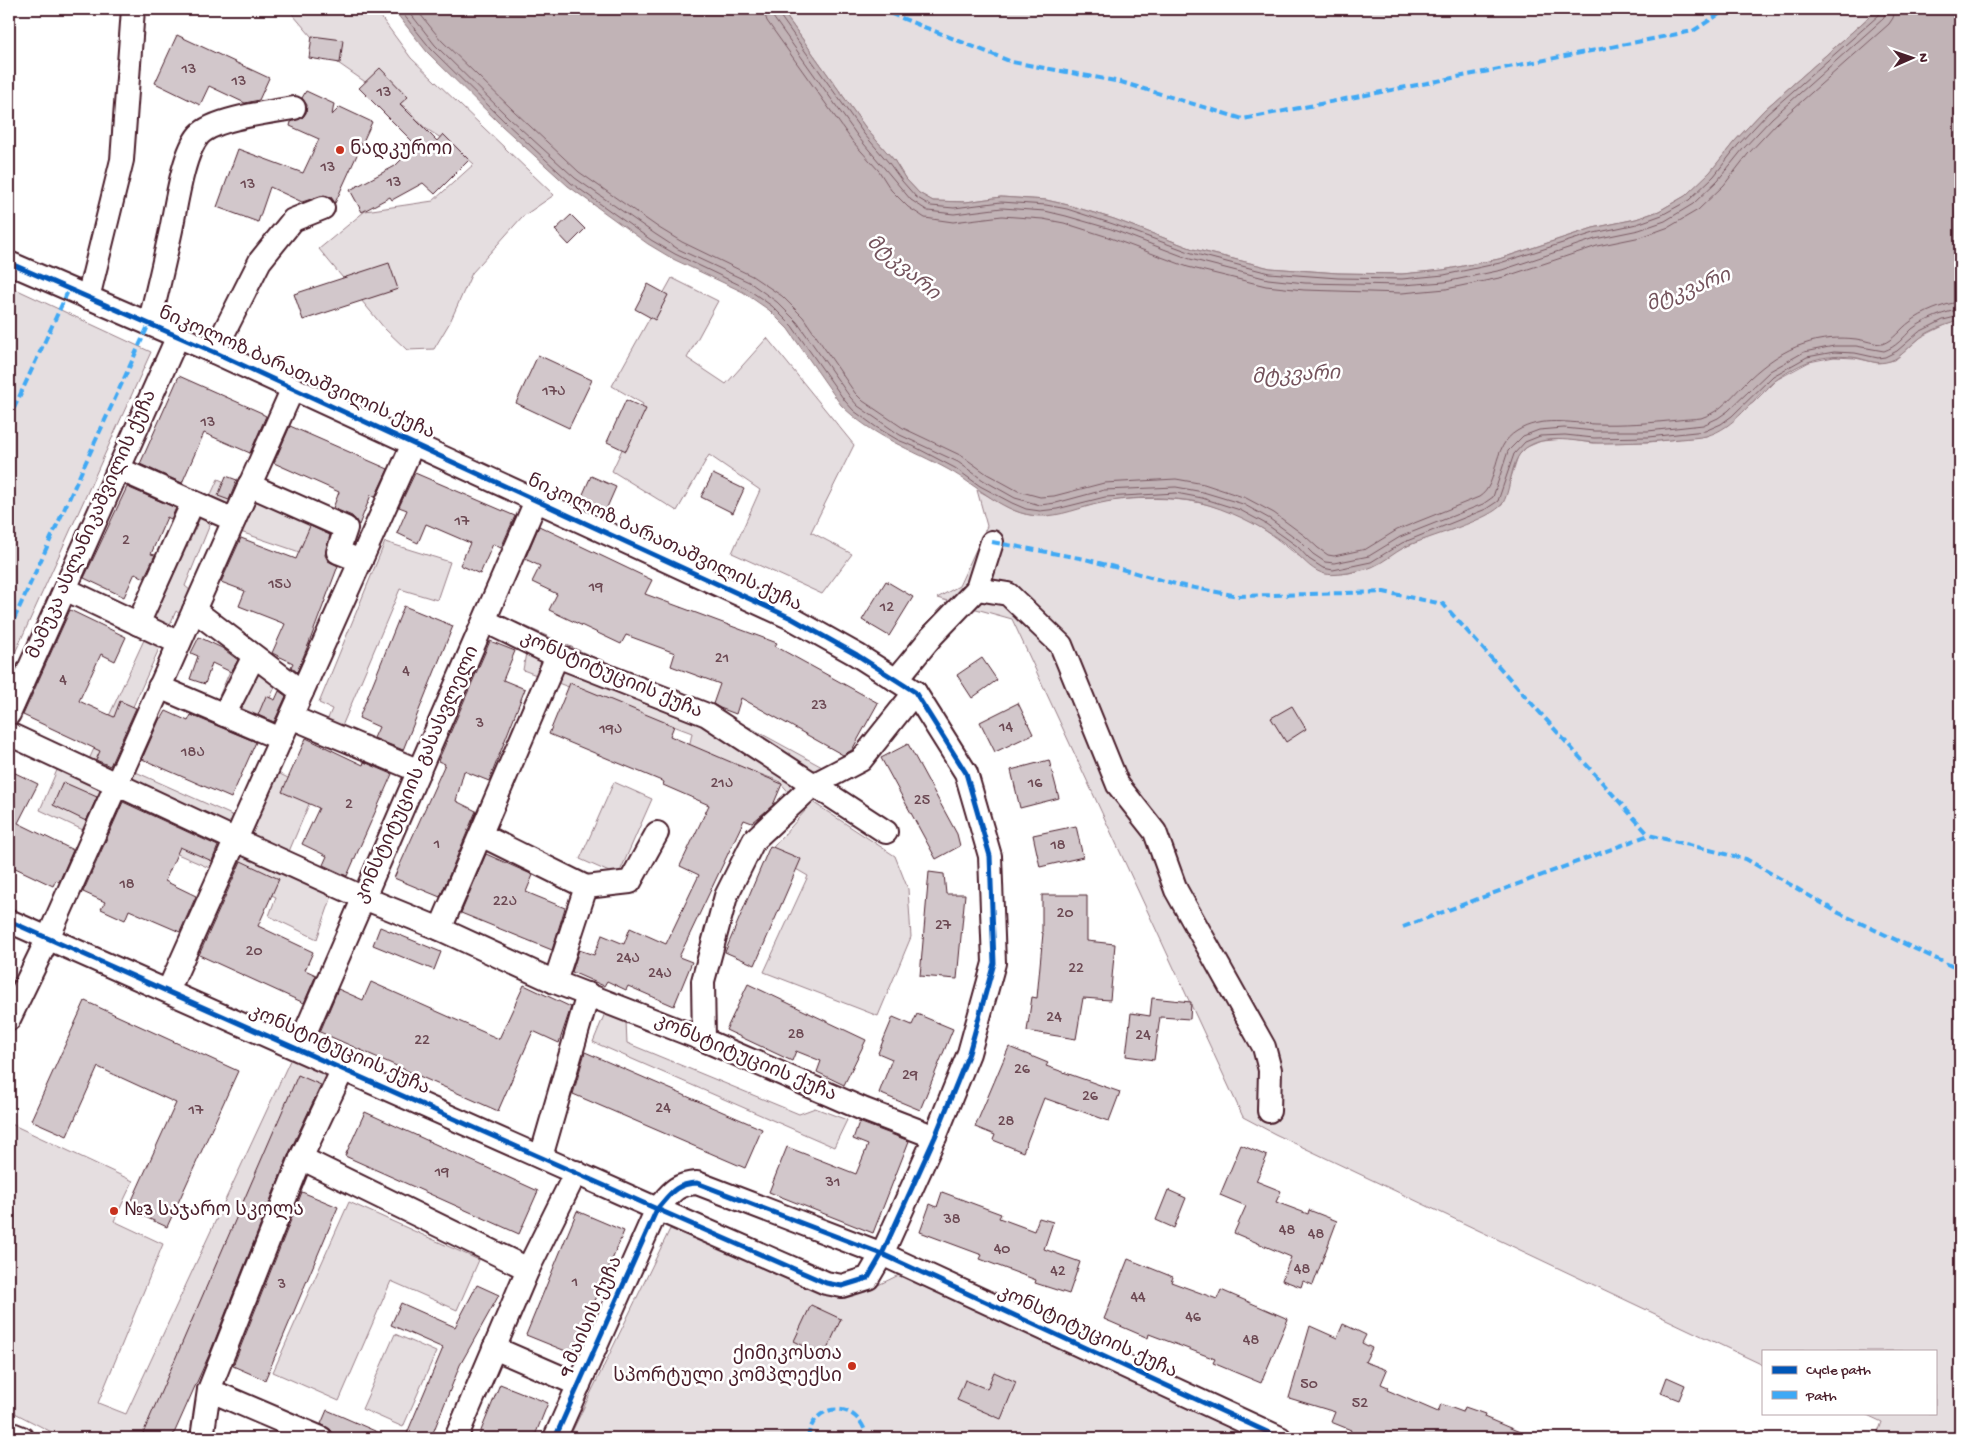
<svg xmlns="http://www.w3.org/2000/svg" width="1969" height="1447" viewBox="0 0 1969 1447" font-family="'Gochi Hand','Noto Sans Georgian',sans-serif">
<rect width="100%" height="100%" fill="#fff"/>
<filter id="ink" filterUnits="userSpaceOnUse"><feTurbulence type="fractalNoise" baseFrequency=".02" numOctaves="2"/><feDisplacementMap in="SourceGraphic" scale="10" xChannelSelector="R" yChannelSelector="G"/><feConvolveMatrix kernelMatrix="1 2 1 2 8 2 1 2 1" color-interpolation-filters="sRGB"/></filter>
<g filter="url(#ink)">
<g fill="#e5dee0" stroke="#987e86">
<path d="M288,9H375L411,58L554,195L522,217L472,273L450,322L434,349L407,350L385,329L319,249L365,211L433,201L474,164L452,145L425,128L405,107L371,86L328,56Z"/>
<path d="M781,9H1878L1764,110L1734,142L1710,173L1685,196L1659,211L1636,219L1593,228L1499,259L1443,270L1402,274L1338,273L1270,268L1193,249L1114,219L1068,205L1046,200L1001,197L966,202L933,201L919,193L905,178L894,160L868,131Z"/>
<path d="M672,278L718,301L687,358L726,384L767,338L854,445L811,532L852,554L822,594L732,553L760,490L709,455L677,511L612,471L643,404L612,386Z"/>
<path d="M9,286L151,352L9,666Z"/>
<path d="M1960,320V1438H1876L1882,1422L1863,1413H1935V1351H1763V1365L1275,1134L1243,1117L1012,619L937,598L959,586L987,526L977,490C992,497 1008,510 1025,514C1051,519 1077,508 1103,502C1128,497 1176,497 1201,503C1223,508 1244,516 1263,529C1282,541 1315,574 1336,574C1366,574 1380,559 1405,547C1437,532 1472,525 1502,505L1518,456L1527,447L1541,441L1565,439L1593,443L1649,442L1706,436L1753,403L1776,380L1809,362L1834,357L1855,358L1878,363L1895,360L1921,337L1945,325Z"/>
<path d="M218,479L343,533L332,563L211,522L185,586L284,668L260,719L217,701L236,657L176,611L109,760L254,825L278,773L300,784L332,709L319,703L385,542L450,562L437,600L400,589L282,868L333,893L317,939L269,916L276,897L104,822L98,837L40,810L63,756L86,766Z"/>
<path d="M516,622L751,728L844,779L814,803L895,856L908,889L911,937L878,1016L764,972L808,876L768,853L805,811L779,781L689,748L692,733L523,670L527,647L507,637Z"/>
<path d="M614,782L652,799L618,876L580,859Z"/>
<path d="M605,1013L626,1021L627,1043L799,1114L815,1108L847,1120L834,1147L593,1042Z"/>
<path d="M292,1056L331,1074L296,1151L277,1146L148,1438H63L9,1410V1123L133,1181L114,1221L163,1244L98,1403L126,1414Z"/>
<path d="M349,1202L479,1260L457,1310L391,1281L339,1401L273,1372Z"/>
<path d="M670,1229L832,1294L872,1288L903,1273L1251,1438H569Z"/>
<path d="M395,1334L436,1352L403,1427L362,1409Z"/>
</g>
<path fill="#c1b3b6" stroke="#91787e" d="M393,9H781L868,131L894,160L905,178L919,193L933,201L966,202L1001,197L1046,200L1068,205L1114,219L1193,249L1270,268L1338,273L1402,274L1443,270L1499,259L1593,228L1636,219L1659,211L1685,196L1710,172L1734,142L1764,110L1878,9H1960V320C1947,325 1931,329 1920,338C1909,346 1902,357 1890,361C1878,365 1870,361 1858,358C1843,355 1823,356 1808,362C1797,366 1784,374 1775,381C1751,399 1736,428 1706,436C1698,438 1689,438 1680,439C1653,442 1626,443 1598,443C1576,442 1549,434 1529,446C1509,457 1513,485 1503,503C1492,520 1426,537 1405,547C1394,553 1384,562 1372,567C1365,570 1356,571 1348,573C1340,574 1330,576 1322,573C1310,569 1302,558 1293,550C1267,529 1240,515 1209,505C1179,496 1132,496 1101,503C1081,507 1060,517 1039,516C1005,515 978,486 949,470C911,449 873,437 841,405L788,329L769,310L743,292L673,259L648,244L568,186L502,126L427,52Z"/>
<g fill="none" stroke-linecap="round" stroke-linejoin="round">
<g stroke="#7a5a63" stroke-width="1">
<path d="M399,9L431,49L505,122L571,183L651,240L675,254L746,288L772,306L792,326L845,401L854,411L876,427L898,440L913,446L955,468L980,486L1012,503L1026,509L1040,511L1057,509L1105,497L1176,493L1202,498L1240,510L1266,524L1297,546L1309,559L1323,568L1333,570L1371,562L1402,543L1486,509L1498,501L1514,454L1525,442L1540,436L1565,435L1594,438L1648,437L1705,431L1721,424L1732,416L1773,376L1807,357L1834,352L1855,353L1878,358L1885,357L1897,351L1919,332L1943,320L1960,316"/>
<path d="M407,9L435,45L509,118L575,178L655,234L678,249L749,282L777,302L797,322L850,397L858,406L900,435L958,462L983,480L1015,498L1040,505L1056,503L1104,490L1176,487L1203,492L1243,504L1270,519L1300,541L1313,554L1325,562L1334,563L1369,556L1400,537L1483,504L1493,497L1508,451L1523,436L1539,430L1564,428L1594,431H1648L1703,425L1718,418L1728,411L1770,371L1804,352L1834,346H1856L1884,351C1896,347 1903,338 1912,329C1922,321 1948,310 1960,310"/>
<path d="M416,9L441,40L515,112L579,172L659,228L682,242L752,276L782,296L803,317L855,393L863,401L903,428L962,456L987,474L1018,491L1040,497L1054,496L1104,483L1176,479L1204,484L1246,498L1274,513L1305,536L1318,548L1328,555L1334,556L1366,549L1397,530L1479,497C1500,484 1490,447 1517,431C1541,416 1569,423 1595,424C1623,425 1651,423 1678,420C1685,419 1694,419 1701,418C1722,412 1735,392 1750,378C1765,364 1784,350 1804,344C1821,338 1839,337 1856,339C1865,340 1874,344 1882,344C1894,340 1900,329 1910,322C1921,313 1946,303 1960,302"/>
<path d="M763,9L767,21L853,142L879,171L891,190L908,207L925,218L953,222L1002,216L1043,219L1064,223L1108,237L1188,267L1266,286L1304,290L1402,293L1446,289L1504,277L1597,246L1641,237L1669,227L1698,210L1724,185L1748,154L1777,123L1889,24L1893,18L1895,9"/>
<path d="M771,9L773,17L859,138L911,200L928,211L954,214L1002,208L1045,211L1066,216L1111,229L1190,259L1268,279L1305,283L1402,285L1445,282L1502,270L1595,239L1639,230L1665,221L1693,204L1718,180L1743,149L1772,118L1883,19L1887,9"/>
<path d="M777,9L778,13L864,134L889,163L902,181L916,197L931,206L954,208L1001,202L1046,205L1067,209L1113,224L1192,253L1269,273L1338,278L1402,279L1444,275L1500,263L1594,233L1637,224L1662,215L1689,200L1714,176L1738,145L1767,114L1879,15L1881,9"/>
</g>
</g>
<g fill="#d2c7cb" stroke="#4a1f2b">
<path d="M177,35L269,78L259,100L245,103L209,86L200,105L155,83Z"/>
<path d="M312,36L343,40L340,63L309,58Z"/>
<path d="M380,68L408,97L400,104L437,141L443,134L469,160L435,194L423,183L392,200L390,197L362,212L350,190L395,166L416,145L359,88Z"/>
<path d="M306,91L334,104L332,115L340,107L372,122L335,203L331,197L324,195L302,202L270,187L258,222L217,207L238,149L303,173L319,139L290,126L291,122L302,118L306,113L307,105L302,98Z"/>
<path d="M571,215L585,229L569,245L555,230Z"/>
<path d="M389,263L398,289L303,320L294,294Z"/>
<path d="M648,284L668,295L655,320L635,309Z"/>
<path d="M538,355L592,380L569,428L516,403Z"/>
<path d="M179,376L262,413V414L266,416L250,453L204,433L182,483L140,464Z"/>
<path d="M626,400L646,409L626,451L607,442Z"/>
<path d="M290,426L388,469L375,497L371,495L359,525L352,516L333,508L339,492L274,463Z"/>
<path d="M415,473L515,516L501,548L493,544L480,574L460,565L470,543L426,524L418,543L397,533L407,510L399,507Z"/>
<path d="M713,474L744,489L733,513L701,497Z"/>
<path d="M226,476L237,480L229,500L218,496Z"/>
<path d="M591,476L616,487L605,512L580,501Z"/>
<path d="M127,487L176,508L171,519L167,517L151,554L155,555L144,578L135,573L124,597L84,578Z"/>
<path d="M310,526L330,535L325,555L328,561L338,566L309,643L297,672L291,667L293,663L272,653L285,624L239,606L245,591L221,582L241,538L296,559Z"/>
<path d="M539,526L652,580L645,594L777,643L775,646L878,703L852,750L843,755L741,698L736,714L720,708L713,704L720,684L671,666L675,653L626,635L621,644L549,610L557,594L532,582L540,566L525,559Z"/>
<path d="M886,581L913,597L889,636L862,620Z"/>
<path d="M404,606L453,626L403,750L374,738L379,727L359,718Z"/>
<path d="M70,610L126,637L115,661L101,654L79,701L114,717L120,701L136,708L110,766L96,760L100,751L23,715Z"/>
<path d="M199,637L222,648L238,660L231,672L212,663L205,684L190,679L198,656L191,653Z"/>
<path d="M490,641L515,651L503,680L525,689L489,781L464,771L456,801L476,811L440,897L394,878L445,764L438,761Z"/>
<path d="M982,658L997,680L972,698L957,675Z"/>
<path d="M570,683L674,726L670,736L782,784L773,805L752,823L744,820L679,957L692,962L674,1006L628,986L626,990L607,981L604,986L572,972L579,950L594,955L602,935L624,944L630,928L666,944L699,875L680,866L709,805L663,785L664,782L549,734Z"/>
<path d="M279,691L286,696L274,722L258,715L266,696L275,700Z"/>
<path d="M1018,703L1033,734L995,752L980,722Z"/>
<path d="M1292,706L1306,729L1286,742L1271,718Z"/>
<path d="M166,711L188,721L191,715L256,742L231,798L142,759L160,718H162Z"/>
<path d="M306,738L363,765L364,762L392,774L347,876L323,865L327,856L302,844L319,808L282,792Z"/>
<path d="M908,744L957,834L960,846L936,859L881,758Z"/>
<path d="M1049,760L1059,798L1020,808L1011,770Z"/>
<path d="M9,770L38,784L18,823L73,850L59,882L56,880L53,886L9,865Z"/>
<path d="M63,782L97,797L86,821L53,805Z"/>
<path d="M123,802L218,846L212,861L180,847L165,881L196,896L180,932L129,910L125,920L101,909L105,902L83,892Z"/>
<path d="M1076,826L1083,857L1040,867L1033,835Z"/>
<path d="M770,846L801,859L755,965L725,952Z"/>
<path d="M486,854L533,875L526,892L565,908L552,950L461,913Z"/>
<path d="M241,861L279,879L258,926L313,952L305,970L316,975L304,1003L199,955Z"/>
<path d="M929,872L944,874L946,894H965L957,979L920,976Z"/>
<path d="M1042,895H1087V941L1115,944L1110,1000L1083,998L1076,1039L1027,1031L1032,997L1037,998L1043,933H1042Z"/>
<path d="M380,927L441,952L434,970L373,945Z"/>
<path d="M371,982L499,1039L524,985L571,1007L559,1043L533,1031L498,1111L320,1032L338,989L363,1000Z"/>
<path d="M748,984L866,1040L844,1085L817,1072L821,1061L796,1051L792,1061L726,1030Z"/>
<path d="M1152,998L1191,1002L1190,1019L1160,1017L1154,1060L1126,1056L1131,1013L1150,1016Z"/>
<path d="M85,1001L238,1071L167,1227L128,1209L176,1103L98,1067L67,1136L31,1120Z"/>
<path d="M917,1014L953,1029L920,1110L879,1093L892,1059L878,1053L893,1017L912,1025Z"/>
<path d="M1009,1047L1048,1063L1046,1066L1120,1092L1109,1121L1044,1098L1023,1152L993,1140L995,1135L975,1127Z"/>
<path d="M585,1052L762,1129L745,1168L573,1094Z"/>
<path d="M298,1075L321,1085L289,1153L209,1355L172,1438H141Z"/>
<path d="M365,1112L538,1191L519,1234L345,1156Z"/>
<path d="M859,1122L909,1141L873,1233L769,1192L787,1147L856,1174L868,1145L853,1139Z"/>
<path d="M1241,1145L1267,1156L1256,1181L1281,1191L1276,1202L1308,1214L1309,1210L1337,1221L1313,1285L1303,1281L1301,1287L1282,1280L1291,1257L1234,1233L1246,1206L1220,1195Z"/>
<path d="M1168,1190L1186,1198L1174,1228L1156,1220Z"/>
<path d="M302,1192L338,1207L265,1380L233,1366Z"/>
<path d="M942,1192L1001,1214L999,1218L1034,1231L1039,1218L1053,1222L1044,1249L1080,1262L1069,1294L1035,1283L1036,1280L980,1259L982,1255L920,1232L930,1204L937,1207Z"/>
<path d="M577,1211L624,1231L573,1354L526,1335Z"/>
<path d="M1128,1259L1173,1277L1171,1282L1217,1299L1221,1290L1288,1319L1261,1383L1213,1363L1215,1359L1149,1334L1148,1338L1104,1319Z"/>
<path d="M477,1285L499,1295L460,1365L431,1438H405L443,1348L391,1325L401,1303L455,1327Z"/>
<path d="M811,1305L841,1319L824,1356L794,1341Z"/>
<path d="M1343,1324L1366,1335L1362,1343L1372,1348L1365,1362L1387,1370L1381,1384L1388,1387L1387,1390L1438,1412L1441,1404L1463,1412L1465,1407L1485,1414L1484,1417L1534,1438H1384L1370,1432L1368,1438H1348L1351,1430L1331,1422L1335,1412L1289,1398L1310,1326L1337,1338Z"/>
<path d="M994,1372L1016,1382L1001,1419L957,1400L965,1380L987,1389Z"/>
<path d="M1667,1377L1685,1385L1679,1400L1661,1393Z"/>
<path d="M500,1384L548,1403L534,1438H478Z"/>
<path d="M327,1410L391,1438H344L333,1433L331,1430L321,1424Z"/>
</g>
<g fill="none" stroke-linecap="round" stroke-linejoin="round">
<defs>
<g id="minor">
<path d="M9,263L214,352L791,618L857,655L915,692L966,773L990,856L994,963L969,1053L935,1137L882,1254L868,1278L842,1286L826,1283L657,1209C671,1193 675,1184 697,1183L882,1254L1280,1438"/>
<path d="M88,298L122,160L133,9"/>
<path d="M149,324C157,293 164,262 171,230C176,206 183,153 199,135C215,118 271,112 294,108"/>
<path d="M214,352L260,261L293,220L323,208"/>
<path d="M119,469L234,520"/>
<path d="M249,485L346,528L338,552L361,561"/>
<path d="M65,589L179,643"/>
<path d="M977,589L1008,594L1061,645L1118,785L1155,832L1176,890L1264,1047L1270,1070L1269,1111"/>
<path d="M194,610L302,692"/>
<path d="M485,621L557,656L707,715L886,832"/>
<path d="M138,624L193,502"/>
<path d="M896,680L932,636L977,589L992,542"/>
<path d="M159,687L281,739"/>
<path d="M9,714L178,336"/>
<path d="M224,715L254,656"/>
<path d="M291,717L419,771"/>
<path d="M9,734L236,840L364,898L440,929L555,982L704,1040L865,1110L935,1137"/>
<path d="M481,835L586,887L555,982"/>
<path d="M586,887L630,882L657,833"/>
<path d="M9,921L657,1209L555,1438"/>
<path d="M440,929L557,656"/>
<path d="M168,991L413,444"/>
<path d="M9,1019L48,938L293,388"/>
<path d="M704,1040L703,981L726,896L754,840L813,785L861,760L915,692"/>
<path d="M298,1049L536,501"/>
<path d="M541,1157L588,994"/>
<path d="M301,1158L528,1269L456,1438"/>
<path d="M528,1269L576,1172"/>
<path d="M494,1348L579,1385"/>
<path d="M209,1390L321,1438"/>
<path d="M10,1438L12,1434L22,1438"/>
<path d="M202,1438L209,1390L301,1158L343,1069"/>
</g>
</defs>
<use href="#minor" stroke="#4a1f2b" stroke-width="26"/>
<use href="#minor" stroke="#fff" stroke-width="22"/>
<g stroke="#3fa9f5" stroke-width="4" stroke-dasharray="8 4" stroke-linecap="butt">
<path d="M879,9L1012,62L1121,82L1243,119L1693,31L1727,9"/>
<path d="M9,419L69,289"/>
<path d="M992,542L1085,559L1179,585L1238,596L1384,592L1443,604L1649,835"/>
<path d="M9,630L149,324"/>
<path d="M1403,927L1649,835L1746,859L1839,913L1960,970"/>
<path d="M808,1438C813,1400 860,1400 867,1438"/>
</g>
<defs>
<g id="cycleway">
<path d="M9,263L214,352L791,618L857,655L915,692L966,773L990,856L994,963L969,1053L935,1137L882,1254L868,1278L842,1286L826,1283L657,1209C671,1193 675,1184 697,1183L882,1254L1280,1438"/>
<path d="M9,921L657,1209L555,1438"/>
</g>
</defs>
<use href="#cycleway" stroke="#fff" stroke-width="8"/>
<use href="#cycleway" stroke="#0057b8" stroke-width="5"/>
</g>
</g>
<g fill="#c8321e" stroke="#fff" stroke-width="2">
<circle cx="340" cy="150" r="5"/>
<circle cx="114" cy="1211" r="5"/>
<circle cx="852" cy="1366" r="5"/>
</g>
<g text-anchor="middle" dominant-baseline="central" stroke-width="5" stroke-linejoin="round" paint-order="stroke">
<g font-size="16" fill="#6c4953">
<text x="189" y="70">13</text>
<text x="239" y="82">13</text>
<text x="384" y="93">13</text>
<text x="328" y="168">13</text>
<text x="394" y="183">13</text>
<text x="248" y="185">13</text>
<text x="554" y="392">17ა</text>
<text x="208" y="423">13</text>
<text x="462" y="522">17</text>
<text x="126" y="541">2</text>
<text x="280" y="585">15ა</text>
<text x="596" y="588">19</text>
<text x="887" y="608">12</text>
<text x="722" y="659">21</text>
<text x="406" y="672">4</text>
<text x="63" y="681">4</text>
<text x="819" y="706">23</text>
<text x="480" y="724">3</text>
<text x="1006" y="728">14</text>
<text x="611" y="730">19ა</text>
<text x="193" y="753">18ა</text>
<text x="722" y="784">21ა</text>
<text x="1035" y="784">16</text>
<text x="922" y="801">25</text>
<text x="349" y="805">2</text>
<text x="437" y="845">1</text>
<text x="1058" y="846">18</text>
<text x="127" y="885">18</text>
<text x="505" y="902">22ა</text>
<text x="1065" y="914">20</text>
<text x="943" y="926">27</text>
<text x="254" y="952">20</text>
<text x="628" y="959">24ა</text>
<text x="1076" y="969">22</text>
<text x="660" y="974">24ა</text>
<text x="1054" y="1018">24</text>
<text x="796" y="1035">28</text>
<text x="1143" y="1036">24</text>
<text x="422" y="1041">22</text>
<text x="1022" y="1070">26</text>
<text x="910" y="1076">29</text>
<text x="1090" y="1097">26</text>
<text x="663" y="1109">24</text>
<text x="196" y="1111">17</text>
<text x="1006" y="1122">28</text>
<text x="442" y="1173">19</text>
<text x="833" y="1183">31</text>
<text x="952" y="1220">38</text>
<text x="1287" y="1231">48</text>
<text x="1316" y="1235">48</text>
<text x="1002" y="1250">40</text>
<text x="1302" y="1270">48</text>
<text x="1058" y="1272">42</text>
<text x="575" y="1283">1</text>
<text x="282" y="1285">3</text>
<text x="1138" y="1298">44</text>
<text x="1193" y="1318">46</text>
<text x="1251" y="1341">48</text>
<text x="1309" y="1385">50</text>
<text x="1360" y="1404">52</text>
</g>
<g font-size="19" fill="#4a1f2b" stroke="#fff" text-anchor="start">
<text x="350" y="150">ნადკუროი</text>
<text x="124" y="1211">№3 საჯარო სკოლა</text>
<text x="842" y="1355" text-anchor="end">ქიმიკოსთა<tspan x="842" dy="22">სპორტული კომპლექსი</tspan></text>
</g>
<g font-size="19" fill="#4a1f2b" stroke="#fff">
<text transform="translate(296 374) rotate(24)">ნიკოლოზ ბარათაშვილის ქუჩა</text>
<text transform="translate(93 525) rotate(-66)">მამუკა ასლანიკაშვილის ქუჩა</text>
<text transform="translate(664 544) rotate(25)">ნიკოლოზ ბარათაშვილის ქუჩა</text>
<text transform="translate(611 676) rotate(23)">კონსტიტუციის ქუჩა</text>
<text transform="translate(418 775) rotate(-66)">კონსტიტუციის გასასვლელი</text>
<text transform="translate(339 1051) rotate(24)">კონსტიტუციის ქუჩა</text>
<text transform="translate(745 1059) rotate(23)">კონსტიტუციის ქუჩა</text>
<text transform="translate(592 1317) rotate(-66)">9 მაისის ქუჩა</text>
<text transform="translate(1087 1333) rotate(25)">კონსტიტუციის ქუჩა</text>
</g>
<g font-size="20" font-style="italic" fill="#74535c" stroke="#fff">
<text transform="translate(902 269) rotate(40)">მტკვარი</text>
<text transform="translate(1689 292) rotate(-21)">მტკვარი</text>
<text transform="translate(1296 377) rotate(-3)">მტკვარი</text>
</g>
</g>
<rect width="1969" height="1447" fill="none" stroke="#fff" stroke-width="30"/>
<rect x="15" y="15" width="1939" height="1417" fill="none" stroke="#4a1f2b" stroke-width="2" filter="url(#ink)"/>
<rect x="1762" y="1350" width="175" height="65" fill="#ffffff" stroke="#b7a5aa"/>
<rect x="1772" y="1366" width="25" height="8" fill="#0057b8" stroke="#b7a5aa"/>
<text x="1806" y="1374" font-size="15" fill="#4a1f2b">Cycle path</text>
<rect x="1772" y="1391" width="25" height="8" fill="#3fa9f5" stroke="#b7a5aa"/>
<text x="1806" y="1400" font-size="15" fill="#4a1f2b">Path</text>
<g transform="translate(1912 58) rotate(88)" stroke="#ffffff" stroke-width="4" paint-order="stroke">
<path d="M0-4L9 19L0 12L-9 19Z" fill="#4a1f2b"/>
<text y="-8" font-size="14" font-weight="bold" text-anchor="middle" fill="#4a1f2b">N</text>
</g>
</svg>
